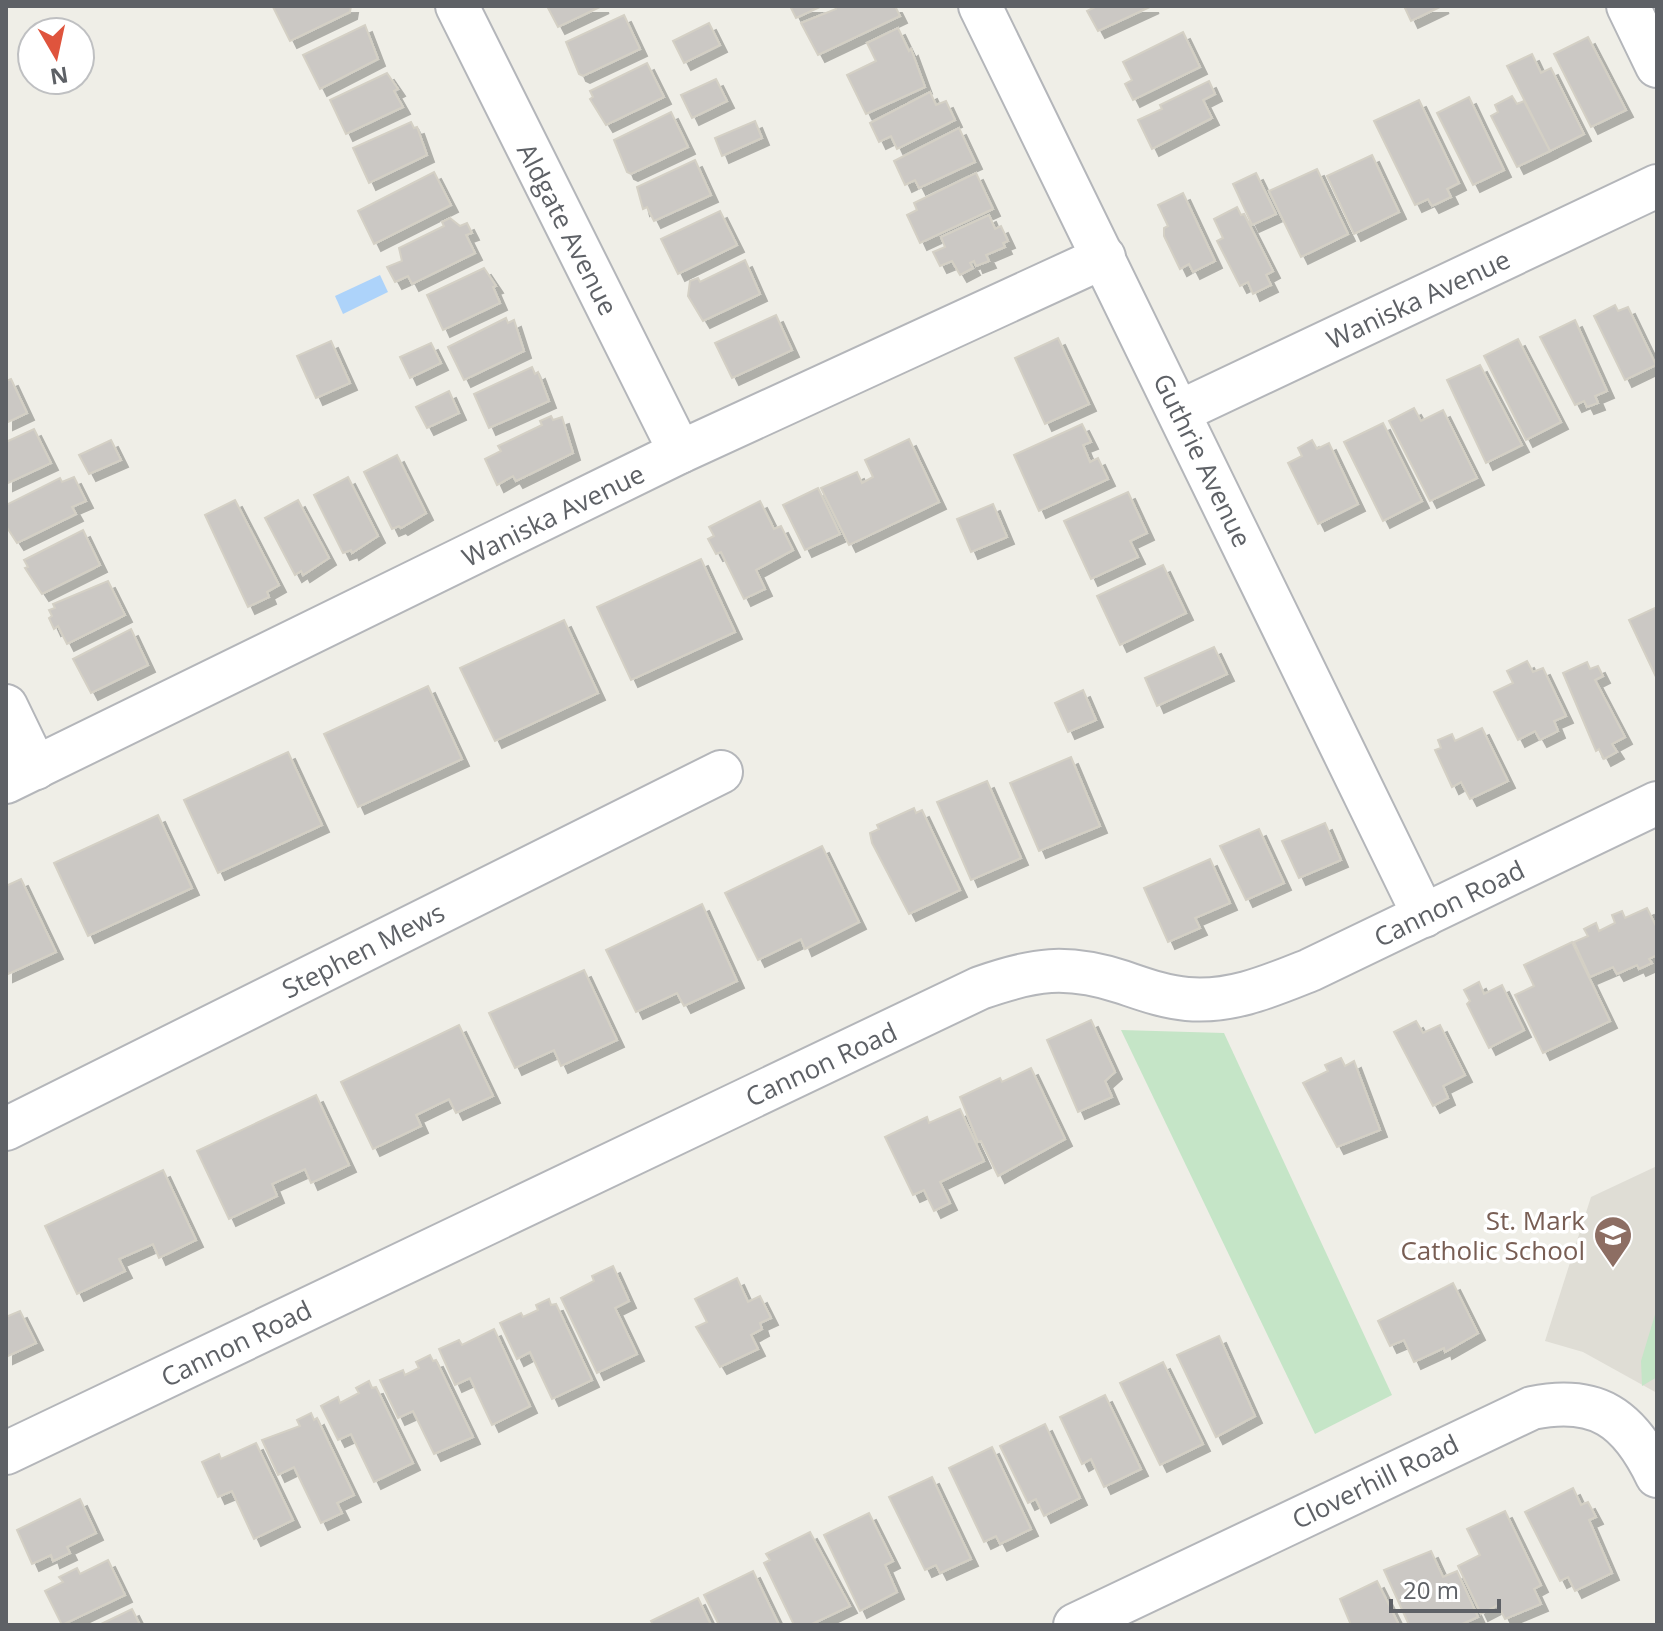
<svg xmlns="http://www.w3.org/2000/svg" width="1663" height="1631" viewBox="0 0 1663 1631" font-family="'Open Sans',sans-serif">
<defs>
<filter id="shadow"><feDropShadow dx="7" dy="7" stdDeviation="0" flood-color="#0004"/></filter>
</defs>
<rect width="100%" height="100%" fill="#efeee7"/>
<path fill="#dfddd5" d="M1657,1166V1393L1583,1352L1545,1341L1591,1197Z"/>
<g fill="#c5e5c7">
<path d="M1121,1030L1224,1033L1392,1395L1315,1434Z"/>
<path d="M1657,1308V1377L1642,1386L1641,1361Z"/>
</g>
<path fill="#add3fa" d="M380,275L388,292L343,314L335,296Z"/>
<g fill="#cbc8c4" stroke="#d4d0c5" stroke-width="2" filter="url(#shadow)">
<path d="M351,6L350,12L290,41L273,7Z"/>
<path d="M547,6H602L558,27Z"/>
<path d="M790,6H822L796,18Z"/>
<path d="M835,6H895L900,16L818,55L801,23L836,9Z"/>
<path d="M1152,6L1098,31L1087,11L1097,6Z"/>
<path d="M1404,6H1442L1411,21Z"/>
<path d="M624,15L640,49L583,76L579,74L566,42Z"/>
<path d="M709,23L720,45L684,63L673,41Z"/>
<path d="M365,25L378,59L320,89L303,55Z"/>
<path d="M898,28L909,51L911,49L925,87L866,114L847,75L876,61L867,43Z"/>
<path d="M1183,32L1200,67L1133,100L1125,84L1132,80L1123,62Z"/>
<path d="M1588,37L1626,110L1591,127L1554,54Z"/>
<path d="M1532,54L1541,73L1551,68L1584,134L1550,151L1507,66Z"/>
<path d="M647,63L664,97L606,125L590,99L593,97L590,91Z"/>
<path d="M387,73L398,89L394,91L403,107L346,134L330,100Z"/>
<path d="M716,79L727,101L692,118L681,95Z"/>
<path d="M1209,81L1215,94L1203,100L1212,118L1152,149L1138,120L1162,109L1160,105Z"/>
<path d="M930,92L936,105L946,101L955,120L897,149L891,136L879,142L870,123Z"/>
<path d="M1512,96L1517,104L1524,101L1550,151L1517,167L1491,116L1498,112L1495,105Z"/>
<path d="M1469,97L1504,170L1473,185L1437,113Z"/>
<path d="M1419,100L1459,183L1447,189L1451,197L1432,206L1428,199L1415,205L1374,121Z"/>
<path d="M671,112L688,147L631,174L627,172L614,140Z"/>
<path d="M755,121L762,138L722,156L715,138Z"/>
<path d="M411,122L414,128L417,127L427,155L369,183L353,148Z"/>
<path d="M959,128L975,162L919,188L915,180L905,185L894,161Z"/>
<path d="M1372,155L1399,212L1354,234L1327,176Z"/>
<path d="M695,160L711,195L654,221L647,207L643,209L637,187Z"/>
<path d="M1317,169L1348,234L1301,257L1269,191Z"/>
<path d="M434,172L451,205L374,244L358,211Z"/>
<path d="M976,173L993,209L920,243L907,215L917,210L914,203Z"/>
<path d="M1256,173L1276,214L1252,225L1233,184Z"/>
<path d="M1183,193L1215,261L1193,272L1189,264L1180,269L1164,236V228L1168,226L1158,205Z"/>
<path d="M1237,207L1241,215L1244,214L1273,271L1266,275L1271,285L1253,294L1248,282L1240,286L1217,241L1223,238L1214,219Z"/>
<path d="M720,211L737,245L678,274L661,239Z"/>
<path d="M989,215L995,229L1001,226L1008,241L1003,243L1005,247L986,255L989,261L976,266L974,261L970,263L973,268L960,275L952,261L940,266L933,252L945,247L941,237Z"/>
<path d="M450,218L460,226L467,223L472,233L466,235L475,253L412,284L408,276L395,282L387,267L402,261L399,248L444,226L442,222Z"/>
<path d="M745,260L760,294L703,321L688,296L690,281L698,278L700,282Z"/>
<path d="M484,268L496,286L493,287L500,303L443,330L427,295Z"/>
<path d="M1615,305L1618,311L1628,307L1656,365L1625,380L1594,316Z"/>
<path d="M776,315L792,350L732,378L715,343Z"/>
<path d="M506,318L508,323L514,320L524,351L464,380L448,347Z"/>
<path d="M1575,320L1607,391L1595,396L1598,403L1587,407L1584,401L1575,405L1540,337Z"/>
<path d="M1058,338L1089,404L1045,424L1015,358Z"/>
<path d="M1518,339L1561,422L1526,440L1484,356Z"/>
<path d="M331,341L350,383L316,398L297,356Z"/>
<path d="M431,343L441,363L410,378L400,357Z"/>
<path d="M1480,365L1522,445L1486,463L1447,380Z"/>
<path d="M532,367L535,374L538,372L549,401L489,428L474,394Z"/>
<path d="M11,379L27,413L6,423V381Z"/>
<path d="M449,391L459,413L427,428L416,407Z"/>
<path d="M1414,408L1421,421L1443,410L1477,478L1430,501L1389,421Z"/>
<path d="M551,416L553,420L562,417L573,453L516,481L513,476L497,485L485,459L501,451L498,446L542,425L540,421Z"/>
<path d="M1383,423L1422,501L1383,521L1344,442Z"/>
<path d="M1082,424L1091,442L1083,445L1090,462L1098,458L1108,479L1039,511L1014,455Z"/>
<path d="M34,429L51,463L6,484V442Z"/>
<path d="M909,439L939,502L849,545L821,488L857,472L862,483L873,477L865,460Z"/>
<path d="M111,440L121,460L89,474L79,455Z"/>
<path d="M1312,440L1317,449L1329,443L1358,504L1318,524L1288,463L1302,456L1298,448Z"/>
<path d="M397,455L426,513L401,528L399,526L392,529L364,472Z"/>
<path d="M74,477L86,501L72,507L76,514L17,543L6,526V505L60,478L62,482Z"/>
<path d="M348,477L378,536L352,553L351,550L343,553L314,495Z"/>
<path d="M818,488L840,534L805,550L783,505Z"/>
<path d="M1128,492L1147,533L1130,541L1138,557L1091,579L1064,521Z"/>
<path d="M235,500L279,585L267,592L269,597L248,607L205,515Z"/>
<path d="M298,500L329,558L303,575L301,571L295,575L265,518Z"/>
<path d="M760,501L774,529L781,526L793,550L756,570L765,589L744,599L721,552L716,554L708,539L714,536L709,527Z"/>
<path d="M993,504L1007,537L971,552L957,519Z"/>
<path d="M83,530L100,565L42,594L25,568L28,567L24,560Z"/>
<path d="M701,559L735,632L631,680L597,607Z"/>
<path d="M1163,565L1186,613L1120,645L1097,596Z"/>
<path d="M108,581L125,615L67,644L58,626L54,629L49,618L52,616L49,610L55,608L53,604Z"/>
<path d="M1657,607V679L1629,620Z"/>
<path d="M564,620L598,693L495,741L460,668Z"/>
<path d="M131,629L148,665L91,693L73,659Z"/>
<path d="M1214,647L1227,674L1157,706L1145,678Z"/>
<path d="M1527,661L1533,672L1543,668L1566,716L1554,721L1558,731L1540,740L1535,731L1518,740L1494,692L1513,683L1507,671Z"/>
<path d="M1587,662L1590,669L1598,666L1603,676L1595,680L1625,737L1612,744L1617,752L1604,759L1599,749L1596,751L1563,673Z"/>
<path d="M428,686L462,759L358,807L324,734Z"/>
<path d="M1083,690L1096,720L1068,732L1055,703Z"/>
<path d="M1482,728L1508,781L1470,799L1461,782L1452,787L1435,750L1441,748L1438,740L1452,734L1455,741Z"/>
<path d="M288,752L322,825L218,873L184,800Z"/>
<path d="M1071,757L1100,826L1039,851L1010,783Z"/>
<path d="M987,781L1021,858L971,880L937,802Z"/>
<path d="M914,808L916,813L922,810L960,890L909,914L872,843L870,833L879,829L877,825Z"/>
<path d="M158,815L192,888L88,936L54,863Z"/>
<path d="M1325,823L1341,860L1299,878L1282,841Z"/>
<path d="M1259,829L1284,883L1246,900L1220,846Z"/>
<path d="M822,846L859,922L805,949L801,939L758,960L725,893Z"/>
<path d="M1210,859L1230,903L1195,918L1200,928L1168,942L1144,888Z"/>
<path d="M21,879L56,952L6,975V886Z"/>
<path d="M702,904L737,981L684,1006L677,993L636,1012L606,950Z"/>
<path d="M1647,908L1657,928V955L1649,959L1652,963L1639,969L1637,965L1617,974L1613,967L1590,977L1574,942L1588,936L1584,929L1596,923L1599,931L1615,923L1612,915L1622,911L1625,918Z"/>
<path d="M1572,942L1610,1021L1543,1053L1515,995L1534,986L1524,965Z"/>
<path d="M584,970L617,1040L561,1066L554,1050L515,1068L489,1013Z"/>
<path d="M1479,982L1484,994L1502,985L1524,1030L1489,1048L1467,1004L1470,1001L1464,990Z"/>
<path d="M1091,1020L1115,1072L1105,1081L1112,1097L1078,1112L1047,1040Z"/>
<path d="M1416,1021L1423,1033L1440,1025L1465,1075L1443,1086L1448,1098L1433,1106L1394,1032Z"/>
<path d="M459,1025L493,1096L456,1113L449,1099L416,1115L421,1126L373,1149L341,1082Z"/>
<path d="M1341,1058L1345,1066L1354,1061L1380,1130L1337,1147L1303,1083L1328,1071L1325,1065Z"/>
<path d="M1031,1068L1065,1139L998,1176L981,1141L978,1142L960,1097L1000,1078L1002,1082Z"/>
<path d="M316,1095L349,1165L311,1183L305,1169L272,1184L277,1196L229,1219L197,1151Z"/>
<path d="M960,1109L984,1161L940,1182L950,1203L934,1211L924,1190L913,1195L885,1137L927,1117L929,1123Z"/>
<path d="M163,1170L196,1240L159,1258L153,1244L119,1259L125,1271L77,1294L45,1226Z"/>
<path d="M613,1266L629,1301L615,1308L637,1354L597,1373L561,1298L594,1281L592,1276Z"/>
<path d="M737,1278L748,1302L760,1296L771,1318L760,1323L762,1329L751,1335L758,1349L720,1367L696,1327L707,1322L695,1299Z"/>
<path d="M1453,1283L1478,1333L1445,1352L1444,1348L1414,1362L1404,1340L1390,1346L1378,1321Z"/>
<path d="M549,1299L551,1305L556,1304L592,1380L552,1399L530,1352L517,1359L500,1323L521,1313L523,1317L538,1310L536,1305Z"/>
<path d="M20,1311L36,1343L6,1357V1317Z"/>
<path d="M494,1329L530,1406L492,1425L470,1378L455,1385L439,1349L459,1340L462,1345Z"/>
<path d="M1219,1336L1255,1416L1216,1437L1177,1355Z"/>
<path d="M430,1355L433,1361L436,1360L473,1437L434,1454L413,1411L398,1418L380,1380L403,1370L405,1375L419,1368L416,1362Z"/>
<path d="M1163,1362L1203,1444L1160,1465L1120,1383Z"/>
<path d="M369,1381L372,1388L376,1387L413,1463L374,1482L351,1434L338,1440L321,1406L338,1397L340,1403L359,1393L356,1388Z"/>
<path d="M1105,1395L1141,1469L1104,1487L1091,1459L1082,1464L1060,1417Z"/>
<path d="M311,1413L314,1420L317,1418L354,1495L337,1503L342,1513L321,1523L294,1467L278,1475L262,1440L300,1426L297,1420Z"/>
<path d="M1045,1424L1080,1498L1044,1516L1036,1499L1028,1503L1000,1446Z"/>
<path d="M256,1443L293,1520L254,1539L232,1491L218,1497L202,1462L219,1454L221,1459Z"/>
<path d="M992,1447L1031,1529L1000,1544L996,1536L984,1542L949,1468Z"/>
<path d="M932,1477L971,1559L940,1573L936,1565L925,1570L889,1497Z"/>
<path d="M1573,1488L1581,1505L1588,1502L1596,1517L1589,1520L1612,1573L1575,1591L1568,1577L1560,1581L1525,1512Z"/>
<path d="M80,1499L96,1533L67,1547L70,1553L53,1561L51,1555L32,1564L17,1530Z"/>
<path d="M1505,1511L1541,1585L1534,1589L1541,1604L1505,1619L1498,1605L1481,1614L1458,1566L1480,1555L1467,1529Z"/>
<path d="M869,1513L893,1561L885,1565L897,1592L860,1611L824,1535Z"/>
<path d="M810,1532L850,1606L810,1625H794L764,1563L770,1560L766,1554Z"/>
<path d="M1431,1551L1443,1577L1457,1571L1478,1617L1460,1625H1409L1384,1570Z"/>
<path d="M108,1560L125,1595L62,1625L45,1591L63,1582L59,1577L77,1568L80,1574Z"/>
<path d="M753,1571L779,1625H719L704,1595Z"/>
<path d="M1377,1581L1399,1625H1351L1340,1599Z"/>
<path d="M698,1598L711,1625H653L651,1621Z"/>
<path d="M132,1609L140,1625H99Z"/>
</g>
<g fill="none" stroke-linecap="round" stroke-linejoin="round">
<defs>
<g id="street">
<path d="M457,6L680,452"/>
<path d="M980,6L1424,916"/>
<path d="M1628,6L1657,66"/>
<path d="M1179,412L1657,186"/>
<path d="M6,706L36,768"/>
<path d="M6,782L680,452L1104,257"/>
<path d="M6,1129L721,772"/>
<path d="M6,1453L980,988C1034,969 1066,964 1122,982C1143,989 1164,997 1187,999C1231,1003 1270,986 1310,970L1657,803"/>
<path d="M1075,1625L1532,1408C1597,1395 1629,1418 1657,1476"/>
</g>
</defs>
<use href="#street" stroke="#b4b6ba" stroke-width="46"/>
<use href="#street" stroke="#fff" stroke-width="42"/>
</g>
<defs>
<symbol id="school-pin" viewBox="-11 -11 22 30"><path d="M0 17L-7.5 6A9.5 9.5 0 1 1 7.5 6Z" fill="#8d6e63" stroke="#fff"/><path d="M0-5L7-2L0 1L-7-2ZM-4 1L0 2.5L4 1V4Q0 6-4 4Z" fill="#fff"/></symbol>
</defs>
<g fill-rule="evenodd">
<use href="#school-pin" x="1591" y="1213" width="44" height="60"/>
</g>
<g text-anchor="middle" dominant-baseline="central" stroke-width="7" stroke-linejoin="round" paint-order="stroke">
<g font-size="26" fill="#5e6166" stroke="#fff">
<text transform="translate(568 229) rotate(63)">Aldgate Avenue</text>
<text transform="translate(1418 299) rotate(-25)">Waniska Avenue</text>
<text transform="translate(1203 460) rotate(64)">Guthrie Avenue</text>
<text transform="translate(553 515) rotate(-26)">Waniska Avenue</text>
<text transform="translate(1449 903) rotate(-26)">Cannon Road</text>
<text transform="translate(363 950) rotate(-27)">Stephen Mews</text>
<text transform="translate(821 1064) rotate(-25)">Cannon Road</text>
<text transform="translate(236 1343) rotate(-26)">Cannon Road</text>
<text transform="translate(1375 1481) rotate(-26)">Cloverhill Road</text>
</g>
<g font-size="26" fill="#785e54" stroke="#fff" text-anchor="end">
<text x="1585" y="1220">St. Mark<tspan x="1585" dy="30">Catholic School</tspan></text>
</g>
</g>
<rect width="1663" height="1631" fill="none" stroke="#5e6166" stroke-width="16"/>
<g transform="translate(56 56) rotate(171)"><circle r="38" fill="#ffffff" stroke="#bfc0c2" stroke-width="2"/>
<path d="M0-6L14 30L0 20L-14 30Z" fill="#df543d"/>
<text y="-12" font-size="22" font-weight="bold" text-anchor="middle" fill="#5e6166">N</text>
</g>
<path d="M1391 1599v12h108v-12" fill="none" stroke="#5e6166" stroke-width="4"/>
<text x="1403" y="1599" font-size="24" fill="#5e6166" stroke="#ffffff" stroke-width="6" paint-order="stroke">20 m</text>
</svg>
